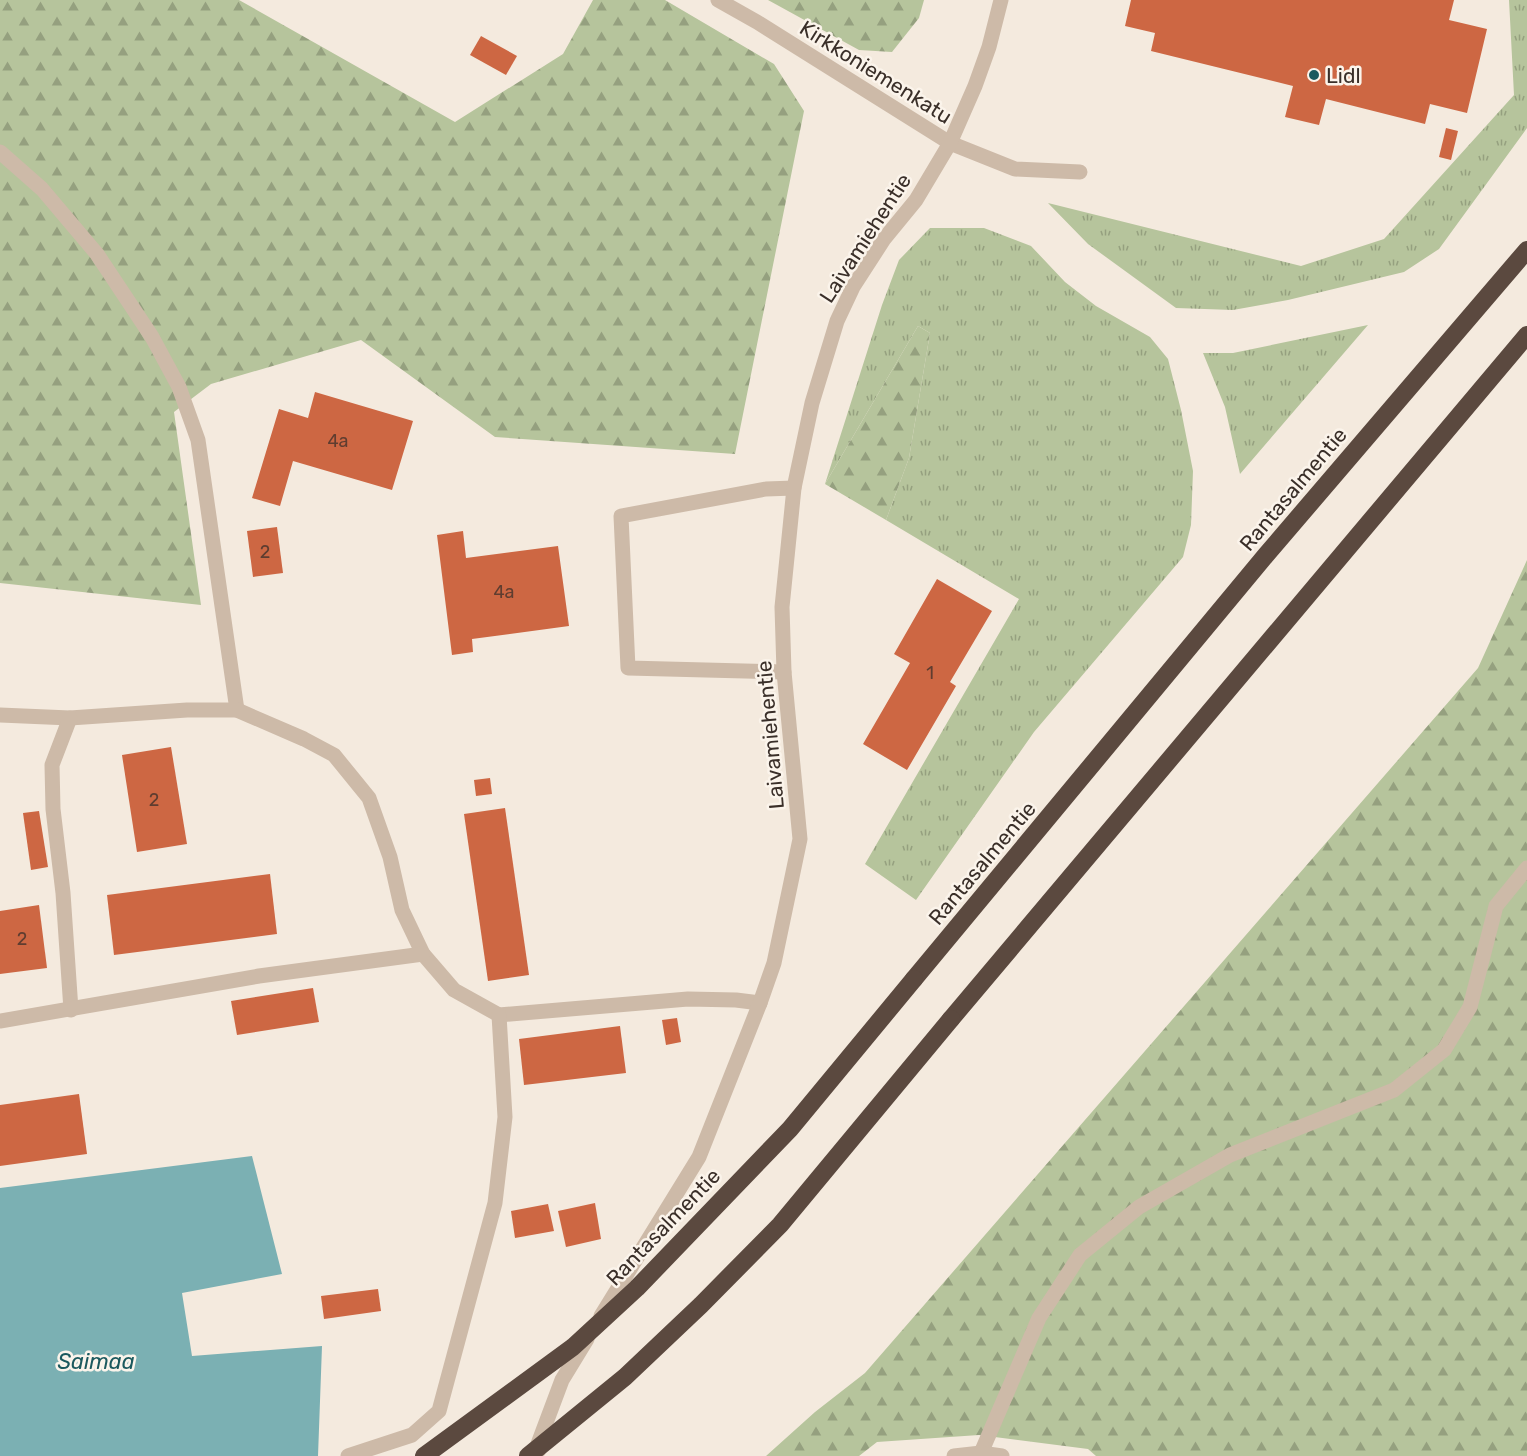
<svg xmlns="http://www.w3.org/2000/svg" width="1527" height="1456" viewBox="0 0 1527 1456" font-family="Rubik,sans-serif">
<defs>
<pattern id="grass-tufts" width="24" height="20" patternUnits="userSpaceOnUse" patternTransform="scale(1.5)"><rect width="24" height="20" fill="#b6c49c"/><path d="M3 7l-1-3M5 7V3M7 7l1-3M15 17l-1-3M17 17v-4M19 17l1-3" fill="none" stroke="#95a07f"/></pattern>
<pattern id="forest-firs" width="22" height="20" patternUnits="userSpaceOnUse" patternTransform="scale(1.5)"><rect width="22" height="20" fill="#b6c49c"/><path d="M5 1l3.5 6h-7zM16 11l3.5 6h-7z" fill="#95a07f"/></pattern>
</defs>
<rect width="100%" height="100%" fill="#f4eade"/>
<g fill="url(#grass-tufts)">
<path d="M1509,0H1527V128L1439,249L1404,272L1288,300L1233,310L1176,308L1088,244L1048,203L1301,266L1384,239L1514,95Z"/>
<path d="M930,228H984L1031,246L1065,282L1096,306L1150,337L1168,359L1181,410L1193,471L1191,525L1183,557L1034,732L916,900L865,864L1019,599L886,520L909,458L930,333L918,326L825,484L882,305L899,260Z"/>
<path d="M1368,325L1240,474L1225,407L1203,353H1233Z"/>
</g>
<g fill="url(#forest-firs)">
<path d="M0,0H239L455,122L563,54L593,0H665L774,64L804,111L735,454L495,437L361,340L211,384L174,412L201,605L0,583Z"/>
<path d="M768,0H924L919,18L892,52L859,50Z"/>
<path d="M918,326L930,333L909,458L886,520L825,484Z"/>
<path d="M1527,560V1456H1096L1088,1449L979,1435L877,1442L859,1456H766L815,1412L865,1373L1478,668Z"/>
</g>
<path fill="#7bb0b3" d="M252,1156L282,1274L182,1293L192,1356L322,1346L318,1456H0V1188Z"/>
<g fill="#cd6743">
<path d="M1131,0H1454L1449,20L1487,29L1467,113L1430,104L1425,124L1326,99L1319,125L1285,117L1293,86L1151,51L1155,33L1125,26Z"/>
<path d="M481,36L517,56L506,75L470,55Z"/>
<path d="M1446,128L1458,131L1451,160L1439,157Z"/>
<path d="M315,392L413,421L392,490L293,461L280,506L252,498L279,409L308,418Z"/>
<path d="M277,527L283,573L253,577L247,531Z"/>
<path d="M463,531L466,558L558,546L569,626L472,639L473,652L452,655L437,535Z"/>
<path d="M937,579L992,611L950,682L956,686L907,770L863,744L910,663L894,654Z"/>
<path d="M171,747L187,844L137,852L122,755Z"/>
<path d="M490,778L492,794L476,796L474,780Z"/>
<path d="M505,808L529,975L488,981L464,814Z"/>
<path d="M39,811L48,867L31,870L23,813Z"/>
<path d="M270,874L277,934L114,955L107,895Z"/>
<path d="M39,905L47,968L0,974V911Z"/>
<path d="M313,988L319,1022L237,1035L231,1001Z"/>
<path d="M677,1018L681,1042L666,1045L662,1020Z"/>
<path d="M620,1026L626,1073L524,1085L519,1039Z"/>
<path d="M79,1094L87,1154L0,1166V1105Z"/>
<path d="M595,1203L601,1239L566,1247L558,1211Z"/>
<path d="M548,1204L554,1231L515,1238L511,1211Z"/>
<path d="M378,1289L381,1311L324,1319L321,1296Z"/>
</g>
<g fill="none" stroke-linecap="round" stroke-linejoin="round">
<g stroke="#cdbaa8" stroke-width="15">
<path d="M950,143L1015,169L1080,172"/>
<path d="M0,152L42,189L97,254L152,337L179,387L198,440L237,710"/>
<path d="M784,672L628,668L621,516L766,489L794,488"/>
<path d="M0,715L70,718L187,710H237L304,739L334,755L369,798L390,857L402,910L423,954L454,990L499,1015L688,999L736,1000L760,1003"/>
<path d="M70,718L52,765L53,809L63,893L71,1010"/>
<path d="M0,1021L259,976L423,954"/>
<path d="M981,1453L1039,1318L1080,1255L1139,1207L1230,1155L1394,1090L1444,1050L1470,1007L1496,906L1527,868"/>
<path d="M348,1456L412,1435L439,1411L495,1203L505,1117L499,1015"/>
</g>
<g stroke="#cdbaa8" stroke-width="15">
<path d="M718,0L757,22L950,143"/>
<path d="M601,1316L699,1157L760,1003L774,963L800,839L784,672L782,607L794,488L812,403L837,321L853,287L884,239L916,200L950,143L975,86L989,47L1001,0"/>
<path d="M539,1450L538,1444L562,1380L587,1339"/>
<path d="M954,1456L981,1453L1002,1456"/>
</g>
<g stroke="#5b493f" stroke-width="18">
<path d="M914,979L1266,555L1527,250"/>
<path d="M951,1019L1527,335"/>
</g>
<g stroke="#5b493f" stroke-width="18">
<path d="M424,1456L573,1347L637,1288L790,1129L914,979"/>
<path d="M528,1456L625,1377L701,1305L780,1225L951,1019"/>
</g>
</g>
<circle fill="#1b595e" stroke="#fbf4eb" stroke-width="2" cx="1314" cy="75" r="6"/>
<g text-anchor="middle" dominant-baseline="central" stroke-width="5" stroke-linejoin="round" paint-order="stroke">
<g font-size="18" fill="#5f3d30">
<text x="338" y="441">4a</text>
<text x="265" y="552">2</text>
<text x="504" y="592">4a</text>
<text x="930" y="673">1</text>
<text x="154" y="800">2</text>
<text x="22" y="939">2</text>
</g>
<g font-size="21" fill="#3a2f29" stroke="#fbf4eb">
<text transform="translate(876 72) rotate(32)">Kirkkoniemenkatu</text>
<text transform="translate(865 238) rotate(-57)">Laivamiehentie</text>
<text transform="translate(1293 489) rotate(-50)">Rantasalmentie</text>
<text transform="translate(770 735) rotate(-95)">Laivamiehentie</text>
<text transform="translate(982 863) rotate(-50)">Rantasalmentie</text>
<text transform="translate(663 1227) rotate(-46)">Rantasalmentie</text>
</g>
<g font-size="21" fill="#3a2f29" stroke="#fbf4eb" text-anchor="start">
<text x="1326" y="75">Lidl</text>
</g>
<g font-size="22" font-style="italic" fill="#1b595e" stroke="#fbf4eb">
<text x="96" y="1361">Saimaa</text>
</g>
</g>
</svg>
